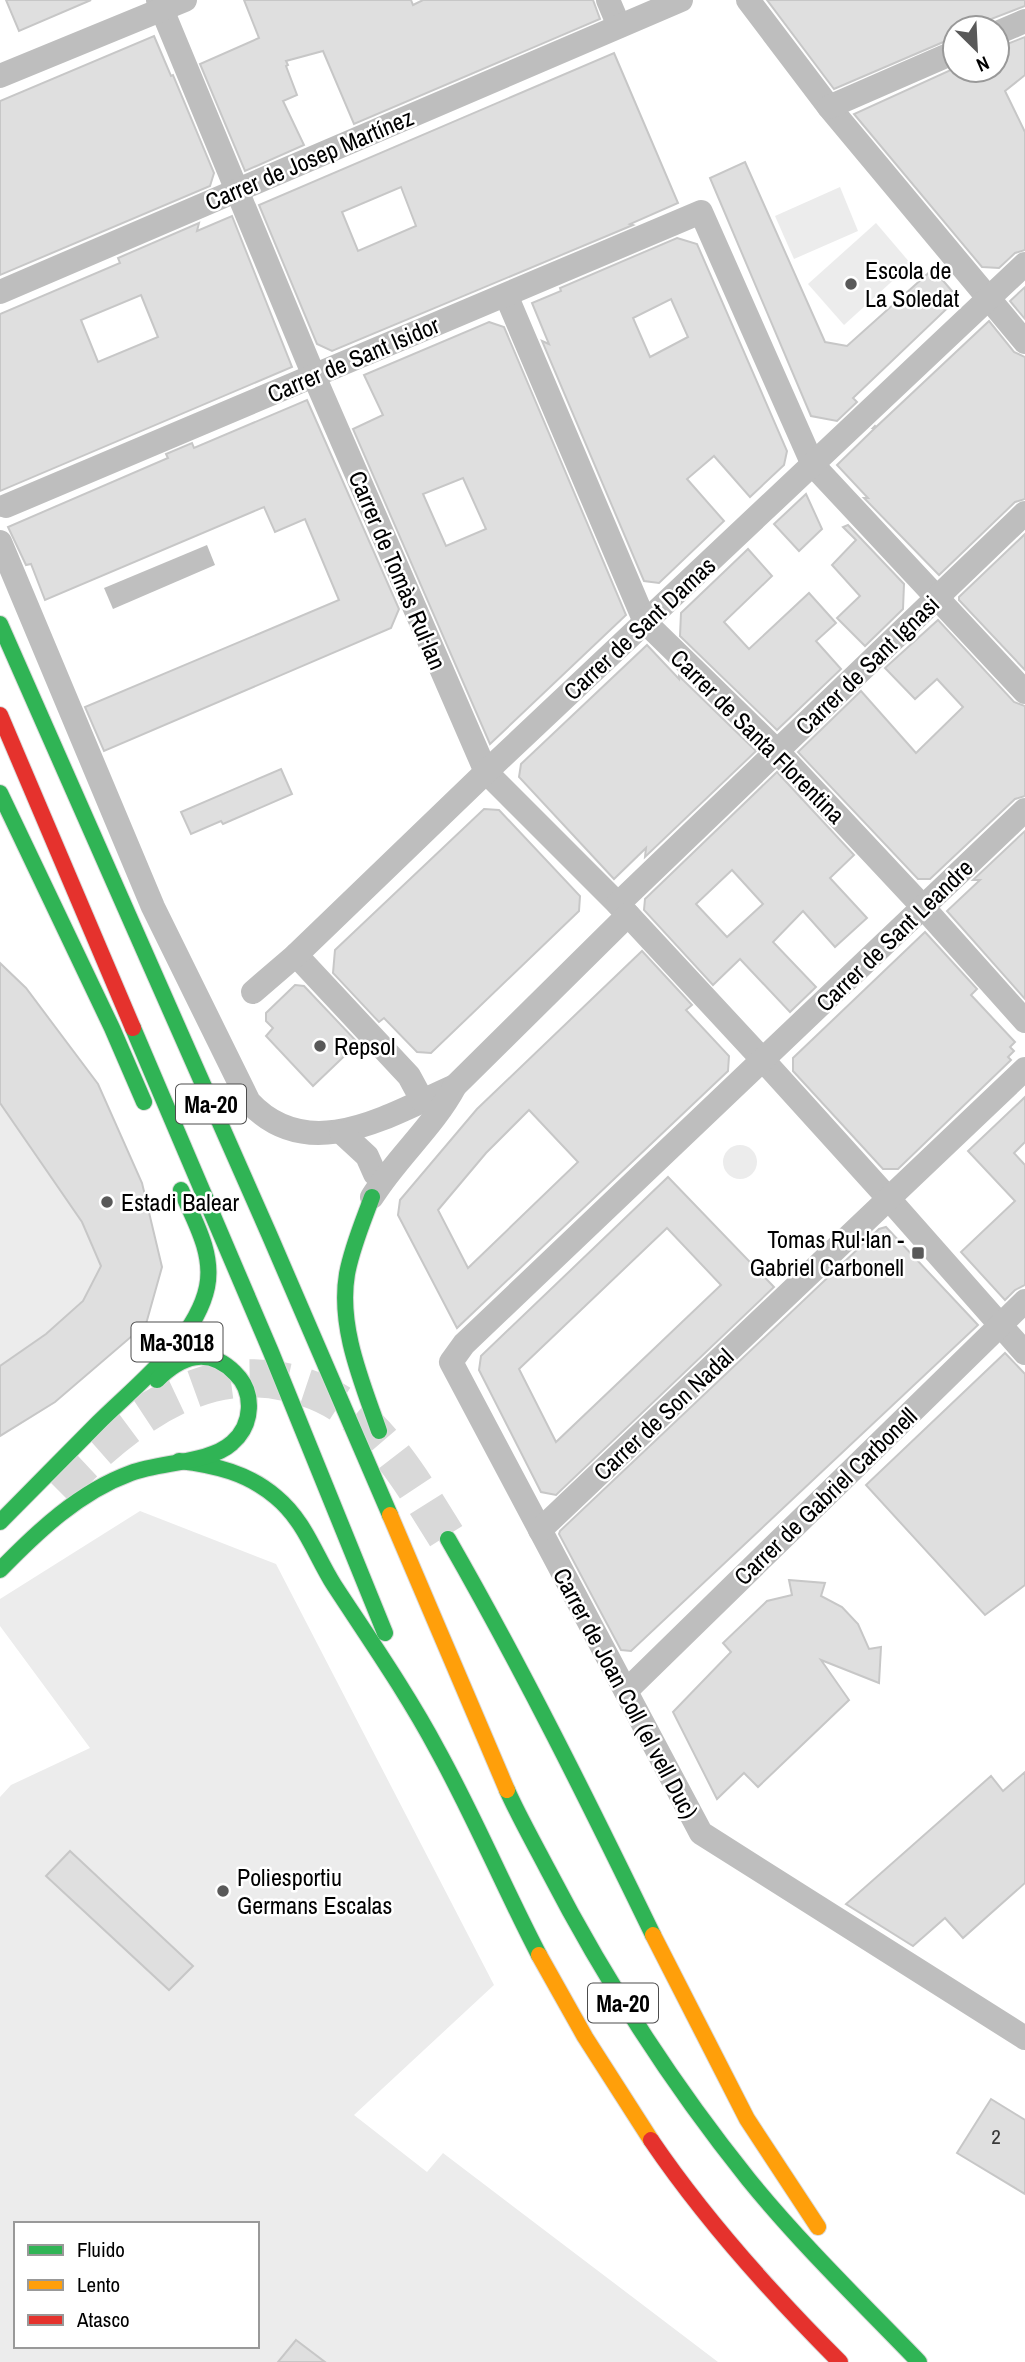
<svg xmlns="http://www.w3.org/2000/svg" width="1025" height="2362" viewBox="0 0 1025 2362" font-family="'Archivo Narrow',sans-serif">
<rect width="100%" height="100%" fill="#fff"/>
<g fill="#ececec" fill-rule="evenodd">
<path d="M840,187L858,231L794,259L775,216Z"/>
<path d="M876,223L911,264L844,325L808,284Z"/>
<path d="M0,1103L82,1222L101,1266L83,1301L46,1334L0,1366Z"/>
<circle cx="740" cy="1162" r="17"/>
<path d="M140,1511L276,1564L494,1985L354,2115L427,2172L443,2153L718,2362H0V1797L11,1785L90,1748L0,1626V1599ZM16,2224H257V2346H16Z"/>
</g>
<path fill="#bfbfbf" d="M207,545L215,565L113,609L104,588Z"/>
<g fill="#dfdfdf" stroke="#c7c7c7" stroke-width="2" fill-rule="evenodd">
<path d="M6,0H91L19,31Z"/>
<path d="M244,0H411L413,5L423,0H593L600,19L354,124L323,51L286,61L288,65L286,66L297,95L283,101L304,145L245,171L200,64L259,38Z"/>
<path d="M767,0H1025V6L991,19L983,28H955V37L834,89Z"/>
<path d="M154,36L171,76L173,75L214,173L210,186L0,275V101Z"/>
<path d="M1025,37V75L1005,91L1025,132V250L1015,253L999,268L982,267L854,114L955,68V70H997V48Z"/>
<path d="M614,53L678,203L630,224L633,225L332,351L317,344L259,205ZM401,187L416,226L358,251L342,212Z"/>
<path d="M745,162L825,342L847,346L933,269L958,298L853,398L857,402L837,421L811,416L710,178Z"/>
<path d="M232,216L292,367L0,491V314L120,263L118,258L199,223L197,231ZM141,295L158,337L98,362L81,320Z"/>
<path d="M677,238L697,244L787,451L784,465L750,497L714,456L687,479L724,521L659,583L644,581L542,341L549,344L532,303L561,291L560,288ZM671,299L688,337L650,357L633,318Z"/>
<path d="M1025,287V319L1010,301Z"/>
<path d="M989,321L1014,352L1025,357V499L1015,502L939,575L864,498H868L837,465L875,428H873L875,426L876,427Z"/>
<path d="M489,322L504,327L626,615L490,744L353,429L383,415L364,375ZM463,478L486,529L446,546L423,494Z"/>
<path d="M307,400L399,609L391,628L104,751L85,707L339,600L305,519L275,532L264,507L45,600L31,564L26,565L8,527L168,458L166,454L192,443L194,448Z"/>
<path d="M806,494L822,529L799,551L774,524Z"/>
<path d="M848,525L904,584L903,609L865,646L837,618L860,596L832,565L856,540L843,527Z"/>
<path d="M1025,534V670L959,600V597Z"/>
<path d="M748,549L772,576L724,622L749,649L809,593L836,623L816,641L841,669L777,730L680,636L681,613Z"/>
<path d="M938,620L1014,702L1025,706V796L1015,799L930,879H918L798,752L861,691L916,753L963,707L937,679L915,699L885,668Z"/>
<path d="M647,645L679,679V676L756,751L645,857L646,848L614,879L519,777L521,764Z"/>
<path d="M281,769L292,794L223,824L221,821L191,834L181,812Z"/>
<path d="M777,772L854,855L830,878L867,918L835,947L803,911L773,942L816,987L790,1012L740,959L713,985L644,910L645,899ZM732,870L763,904L727,937L696,904Z"/>
<path d="M484,809L499,810L580,896L579,911L431,1053L417,1052L384,1018L379,1022L333,973L335,950Z"/>
<path d="M1025,831V999L947,911L980,880H973Z"/>
<path d="M925,932L977,989L971,995L1015,1042L1010,1047L1014,1051L1008,1057L1011,1060L898,1169H883L793,1071V1058Z"/>
<path d="M642,951L692,1005L686,1010L729,1056L728,1071L457,1328L398,1215L400,1200L477,1109ZM529,1110L578,1162L468,1268L438,1210L486,1153Z"/>
<path d="M0,963L26,988L98,1084L142,1183L162,1267L146,1324L55,1402L0,1436V1366L46,1334L83,1301L101,1266L82,1222L0,1103Z"/>
<path d="M295,985L304,986L358,1043L313,1086L266,1036L273,1028L266,1021V1013Z"/>
<path d="M1025,1097V1142L1014,1153L1025,1165V1285L1015,1290L1005,1300L961,1252L1015,1201L968,1151Z"/>
<path d="M668,1177L774,1287L556,1495L541,1492L479,1370L481,1356ZM667,1228L721,1285L556,1442L519,1369Z"/>
<path d="M886,1227L978,1325L631,1651L621,1650L559,1534L560,1531L879,1229Z"/>
<path d="M1005,1353L1025,1374V1585L985,1615L866,1485Z"/>
<path d="M789,1580L825,1583L821,1596L842,1607L858,1624L869,1649L881,1647L879,1683L821,1660L849,1700L758,1787L744,1773L717,1799L673,1712L731,1652L723,1643L767,1601L792,1595Z"/>
<path d="M1025,1772V1883L963,1938L945,1918L913,1946L846,1904L991,1776L1003,1791Z"/>
<path d="M70,1851L193,1966L169,1990L46,1876Z"/>
<path d="M991,2099L1025,2120V2194L957,2153Z"/>
<path d="M296,2340L325,2362H278Z"/>
</g>
<g fill="none" stroke-linecap="round" stroke-linejoin="round">
<path stroke="#d9d9d9" stroke-width="38" stroke-dasharray="38 19" stroke-linecap="butt" d="M57,1489C120,1426 197,1358 294,1384C316,1390 337,1399 355,1415C394,1449 421,1496 448,1539"/>
<defs>
<g id="fast">
<path d="M0,624L269,1234L390,1515"/>
<path d="M0,793L112,1028L144,1102"/>
<path d="M133,1028L271,1352L385,1633"/>
<path d="M372,1197C363,1222 352,1247 347,1274C338,1327 362,1382 379,1431"/>
<path d="M179,1461C215,1465 248,1473 276,1497C305,1521 315,1555 334,1585C370,1640 407,1693 438,1751C475,1818 504,1888 539,1955"/>
<path d="M0,1522C33,1489 65,1456 98,1423C135,1386 196,1340 207,1287C214,1253 194,1220 181,1190"/>
<path d="M448,1539C522,1668 588,1801 653,1935"/>
<path d="M0,1570C38,1531 79,1492 131,1473C161,1462 210,1463 232,1443C253,1425 255,1392 235,1373C208,1346 181,1356 157,1380"/>
<path d="M507,1790C519,1817 534,1843 548,1870C605,1980 672,2084 749,2180C801,2244 862,2303 919,2362"/>
</g>
<g id="slow">
<path d="M390,1515L507,1790"/>
<path d="M653,1935L747,2119L818,2227"/>
<path d="M539,1955L585,2037L651,2140"/>
</g>
<g id="jam">
<path d="M0,715L133,1028"/>
<path d="M651,2140C706,2221 771,2293 840,2362"/>
</g>
</defs>
<use href="#fast" stroke="#dbdbdb" stroke-width="18"/>
<use href="#slow" stroke="#dbdbdb" stroke-width="18"/>
<use href="#jam" stroke="#dbdbdb" stroke-width="18"/>
<g stroke="#bebebe" stroke-width="24">
<path d="M158,0L314,376L486,772L618,904L763,1060L889,1199L1025,1353"/>
<path d="M608,0L619,26"/>
<path d="M748,0L829,107L1025,342"/>
<path d="M997,33L1025,21"/>
<path d="M0,76L185,0"/>
<path d="M829,107L955,52"/>
<path d="M0,292L681,0"/>
<path d="M506,295L645,622L777,751L923,907L1025,1021"/>
<path d="M6,506L701,212L813,465L1025,692"/>
<path d="M0,542L153,907L249,1102C309,1167 391,1114 455,1086"/>
<path d="M1025,810L464,1344L451,1362L701,1833L1025,2038"/>
<path d="M618,904L1025,513"/>
<path d="M296,955L409,1076L422,1100"/>
<path d="M253,992L296,955L486,772L1025,264"/>
<path d="M341,1132L367,1156L375,1174"/>
<path d="M372,1197C397,1157 433,1127 455,1086L628,915"/>
<path d="M540,1530L1025,1069"/>
<path d="M626,1691L1025,1301"/>
</g>
<use href="#fast" stroke="#30b455" stroke-width="16"/>
<use href="#slow" stroke="#ff9f0a" stroke-width="16"/>
<use href="#jam" stroke="#e5322d" stroke-width="16"/>
</g>
<g fill="#595959" stroke="#fff" stroke-width="2.5">
<circle cx="851" cy="284" r="7"/>
<circle cx="320" cy="1046" r="7"/>
<circle cx="107" cy="1202" r="7"/>
<rect x="911" y="1246" width="14" height="14" rx="3.5"/>
<circle cx="223" cy="1891" r="7"/>
</g>
<g text-anchor="middle" dominant-baseline="central" stroke-width="5" stroke-linejoin="round" paint-order="stroke">
<g font-size="21" fill="#383838">
<text x="996" y="2136">2</text>
</g>
<g fill="#fff" stroke="#4c4c4c" stroke-width="2">
<rect x="176" y="1084.5" width="70" height="39" rx="5"/>
<rect x="131.5" y="1322.5" width="91" height="39" rx="5"/>
<rect x="588" y="1983.5" width="70" height="39" rx="5"/>
</g>
<g font-size="23" font-weight="bold" fill="#000">
<text x="211" y="1104">Ma-20</text>
<text x="177" y="1342">Ma-3018</text>
<text x="623" y="2003">Ma-20</text>
</g>
<g font-size="24" fill="#000" stroke="#fff">
<text transform="translate(309 159) rotate(-23)">Carrer de Josep Martínez</text>
<text transform="translate(353 359) rotate(-23)">Carrer de Sant Isidor</text>
<text transform="translate(398 570) rotate(67)">Carrer de Tomàs Rul·lan</text>
<text transform="translate(639 628) rotate(-43)">Carrer de Sant Damas</text>
<text transform="translate(867 665) rotate(-44)">Carrer de Sant Ignasi</text>
<text transform="translate(758 736) rotate(45)">Carrer de Santa Florentina</text>
<text transform="translate(894 935) rotate(-44)">Carrer de Sant Leandre</text>
<text transform="translate(663 1414) rotate(-43)">Carrer de Son Nadal</text>
<text transform="translate(825 1496) rotate(-44)">Carrer de Gabriel Carbonell</text>
<text transform="translate(626 1693) rotate(62)">Carrer de Joan Coll (el vell Duc)</text>
</g>
<g font-size="24" fill="#000" stroke="#fff" text-anchor="start">
<text x="865" y="270">Escola de<tspan x="865" dy="28">La Soledat</tspan></text>
<text x="334" y="1046">Repsol</text>
<text x="121" y="1202">Estadi Balear</text>
<text x="904" y="1239" text-anchor="end">Tomas Rul·lan -<tspan x="904" dy="28">Gabriel Carbonell</tspan></text>
<text x="237" y="1877">Poliesportiu<tspan x="237" dy="28">Germans Escalas</tspan></text>
</g>
</g>
<rect x="14" y="2222" width="245" height="126" fill="#ffffff" stroke="#999999" stroke-width="2"/>
<rect x="28" y="2245" width="35" height="10" fill="#30b455" stroke="#999999" stroke-width="2"/>
<text x="77" y="2257" font-size="21" fill="#000000">Fluido</text>
<rect x="28" y="2280" width="35" height="10" fill="#ff9f0a" stroke="#999999" stroke-width="2"/>
<text x="77" y="2292" font-size="21" fill="#000000">Lento</text>
<rect x="28" y="2315" width="35" height="10" fill="#e5322d" stroke="#999999" stroke-width="2"/>
<text x="77" y="2327" font-size="21" fill="#000000">Atasco</text>
<g transform="translate(976 49) rotate(156)"><circle r="33" fill="#ffffff" stroke="#999999" stroke-width="2"/>
<path d="M0-5L12 26L0 18L-12 26Z" fill="#595959"/>
<text y="-10" font-size="19" font-weight="bold" text-anchor="middle" fill="#000000">N</text>
</g>
</svg>
